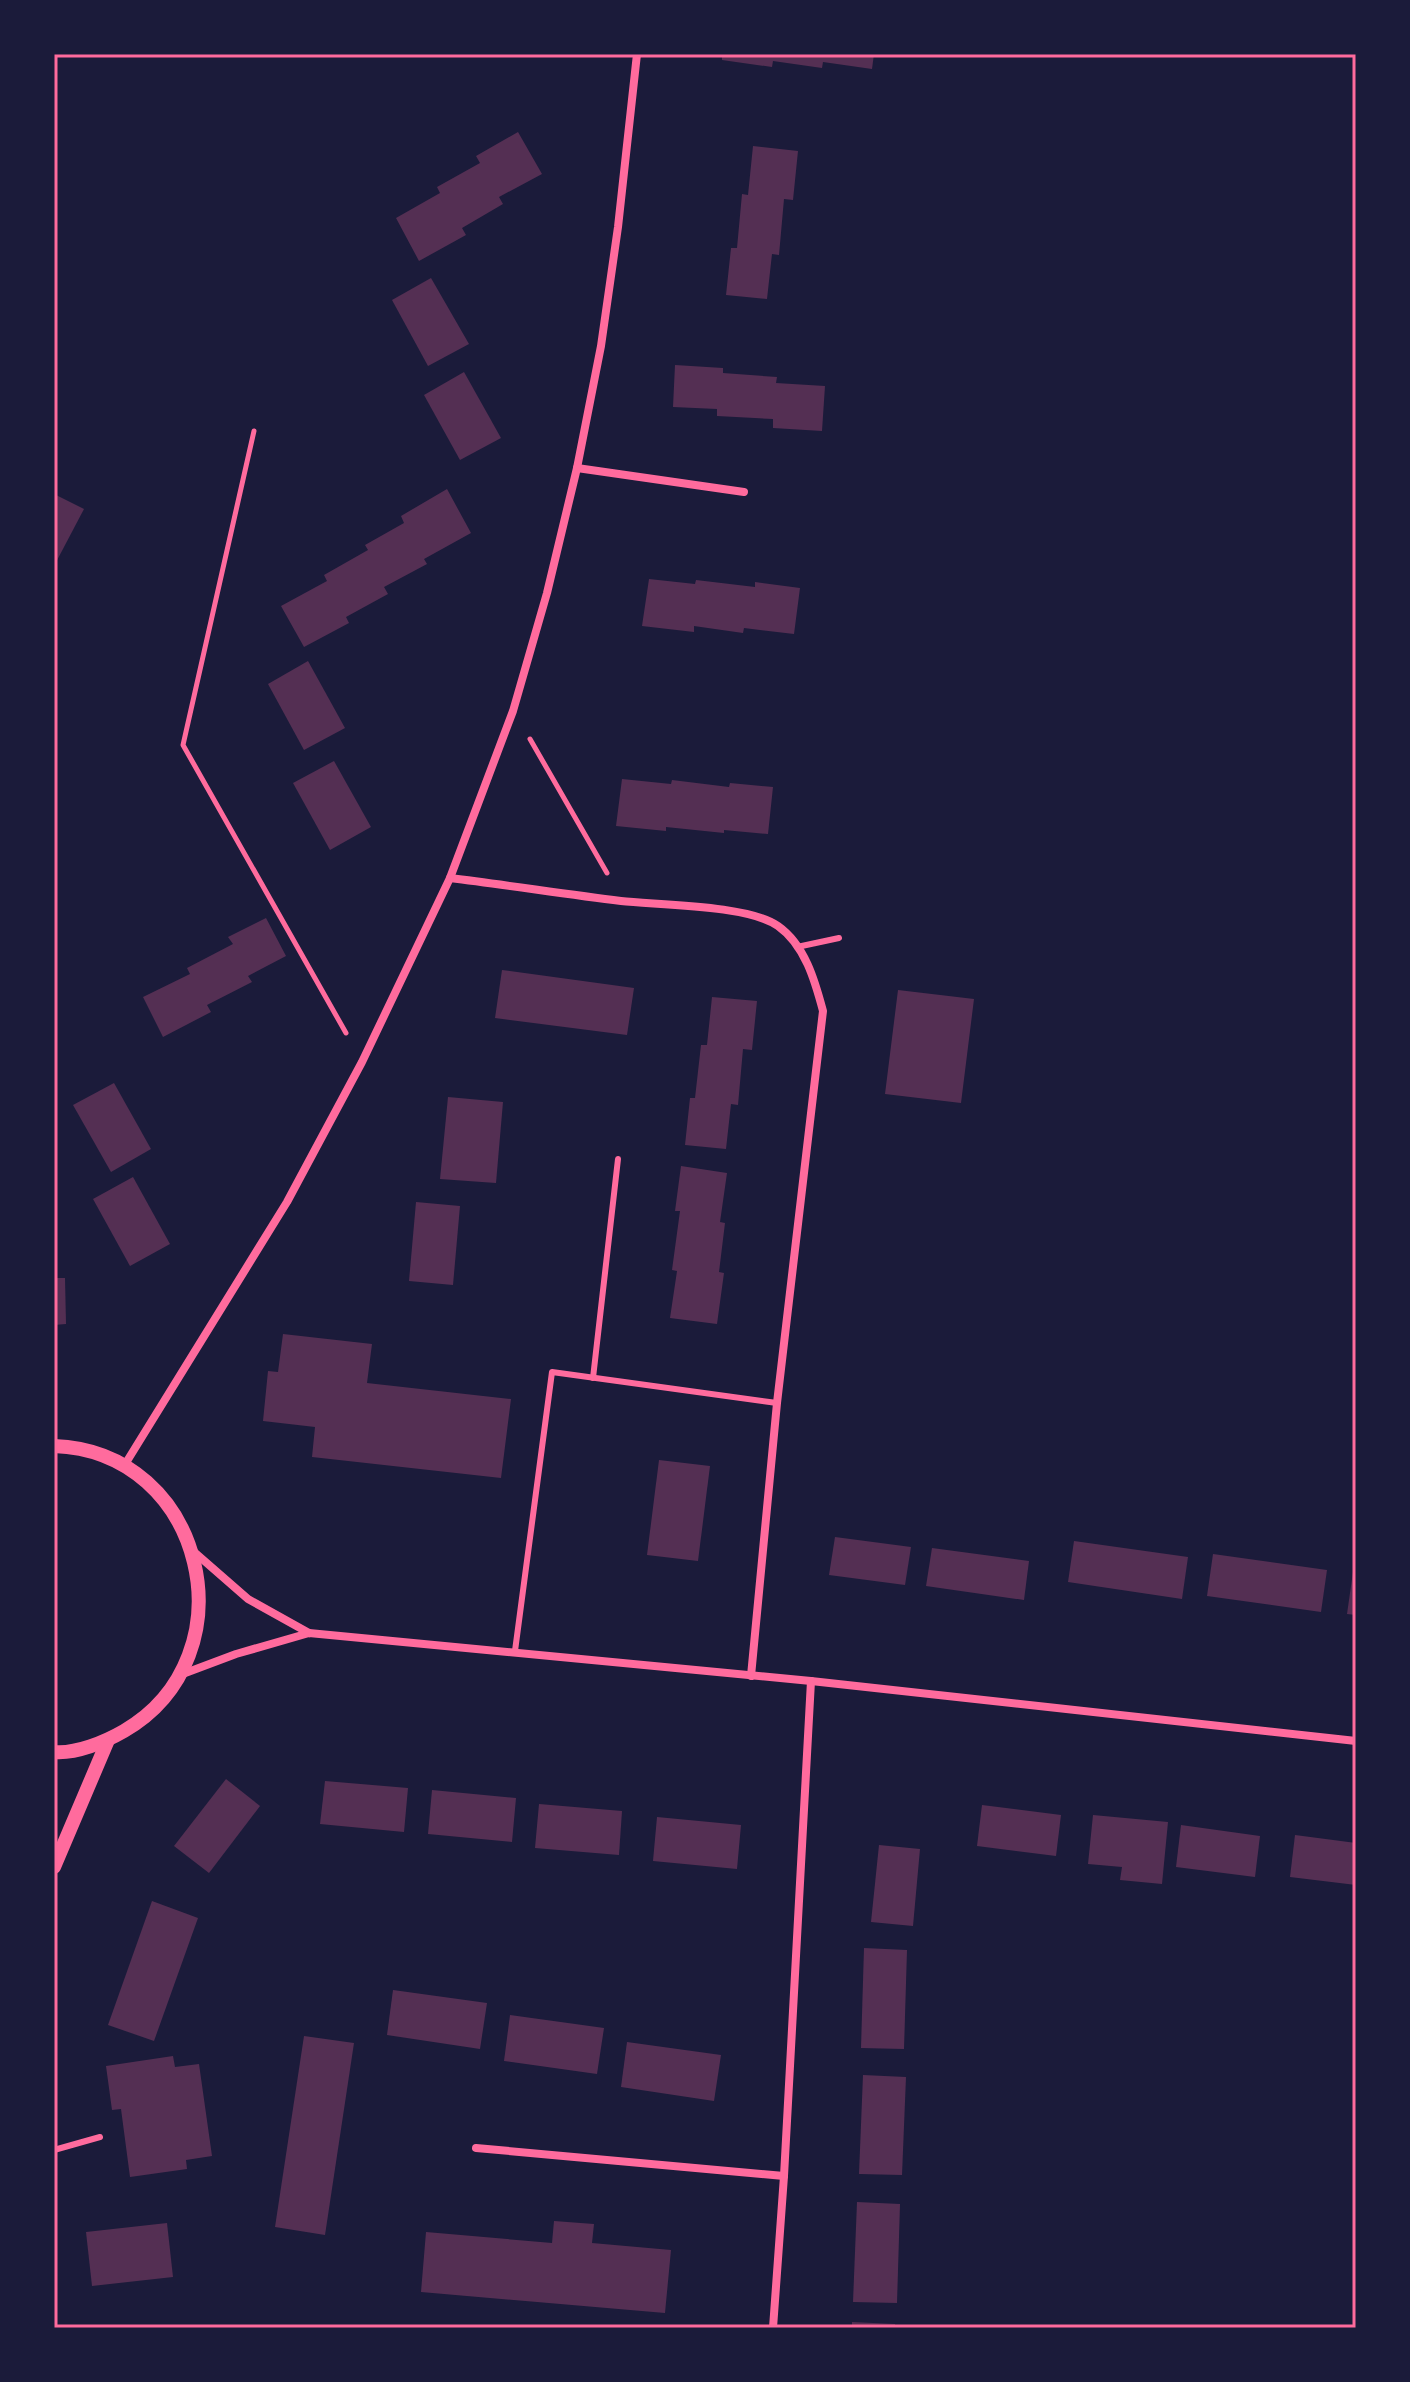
<svg xmlns="http://www.w3.org/2000/svg" width="1410" height="2382" viewBox="0 0 1410 2382" font-family="'PT Sans Narrow',sans-serif">
<rect width="100%" height="100%" fill="#1b1b3a"/>
<g fill="#542f53">
<path d="M722,54H874L872,69L823,62L822,68L773,61L772,67L722,60Z"/>
<path d="M518,132L542,174L499,197L503,204L462,228L466,235L419,261L396,218L440,193L437,187L480,163L476,156Z"/>
<path d="M753,146L798,151L793,200L784,199L779,255L772,254L767,299L726,295L731,248H737L742,194L748,195Z"/>
<path d="M431,278L469,344L428,366L392,300Z"/>
<path d="M675,365L723,368V373L777,377L776,383L825,386L822,431L773,428V419L717,416V409L673,407Z"/>
<path d="M464,372L501,438L460,460L424,395Z"/>
<path d="M447,489L471,533L424,559L427,564L384,587L388,594L346,617L349,623L304,647L281,606L327,581L324,575L368,550L365,545L404,523L401,516Z"/>
<path d="M54,494L84,509L54,566Z"/>
<path d="M649,579L695,584L696,580L755,587V582L800,588L794,634L744,628L743,633L694,626V632L642,626Z"/>
<path d="M308,661L345,728L304,750L268,684Z"/>
<path d="M334,761L371,827L330,850L293,783Z"/>
<path d="M622,779L671,784L672,780L729,787L730,783L773,787L768,834L724,830V833L666,827V831L616,826Z"/>
<path d="M266,918L286,956L248,976L252,982L207,1005L211,1012L163,1037L143,997L190,974L187,968L233,944L228,937Z"/>
<path d="M502,970L634,988L627,1035L495,1018Z"/>
<path d="M898,990L974,999L961,1103L885,1094Z"/>
<path d="M712,997L757,1001L752,1050L743,1049L738,1105L731,1104L726,1149L685,1145L690,1098H695L701,1045H707Z"/>
<path d="M114,1083L151,1149L111,1172L73,1105Z"/>
<path d="M448,1097L503,1102L496,1183L440,1179Z"/>
<path d="M681,1166L727,1173L720,1222L725,1223L719,1272L724,1273L717,1324L670,1318L677,1271L672,1270L680,1211H675Z"/>
<path d="M133,1177L170,1244L130,1266L93,1199Z"/>
<path d="M416,1202L460,1206L453,1285L409,1281Z"/>
<path d="M54,1278H65L66,1324L54,1325Z"/>
<path d="M283,1334L372,1344L367,1383L511,1399L501,1478L312,1457L315,1427L263,1421L268,1371L278,1372Z"/>
<path d="M659,1460L710,1466L698,1561L647,1555Z"/>
<path d="M835,1537L911,1547L905,1585L829,1575Z"/>
<path d="M1074,1541L1188,1557L1182,1599L1068,1582Z"/>
<path d="M932,1548L1029,1561L1024,1600L926,1586Z"/>
<path d="M1213,1554L1327,1570L1321,1612L1207,1596Z"/>
<path d="M1353,1572H1356V1615L1347,1614Z"/>
<path d="M226,1779L260,1806L209,1873L174,1846Z"/>
<path d="M325,1781L408,1788L404,1832L320,1824Z"/>
<path d="M432,1790L516,1798L512,1842L428,1834Z"/>
<path d="M539,1804L622,1811L619,1855L535,1848Z"/>
<path d="M982,1805L1061,1815L1056,1856L977,1846Z"/>
<path d="M1093,1815L1168,1822L1162,1884L1120,1880L1122,1867L1088,1864Z"/>
<path d="M657,1817L741,1825L737,1869L653,1861Z"/>
<path d="M1181,1825L1260,1836L1255,1877L1176,1867Z"/>
<path d="M1295,1835L1356,1843V1885L1290,1877Z"/>
<path d="M879,1845L920,1849L913,1926L871,1922Z"/>
<path d="M152,1901L198,1918L154,2041L108,2025Z"/>
<path d="M864,1948L907,1950L904,2049L861,2048Z"/>
<path d="M393,1990L487,2003L480,2049L387,2035Z"/>
<path d="M510,2015L604,2028L597,2074L504,2061Z"/>
<path d="M304,2036L354,2043L325,2235L275,2227Z"/>
<path d="M627,2042L721,2055L714,2101L621,2087Z"/>
<path d="M173,2056L175,2067L199,2064L212,2156L186,2160L187,2169L130,2177L121,2109L112,2110L106,2066Z"/>
<path d="M863,2075L906,2077L902,2175L859,2174Z"/>
<path d="M857,2202L900,2204L897,2303L853,2302Z"/>
<path d="M554,2221L594,2224L592,2243L671,2250L665,2313L421,2292L426,2232L552,2243Z"/>
<path d="M167,2223L173,2277L92,2286L86,2232Z"/>
<path d="M852,2322L895,2324V2328H852Z"/>
</g>
<g fill="none" stroke-linecap="round" stroke-linejoin="round">
<g stroke="#ff6b9d" stroke-width="5">
<path d="M254,431L183,745L346,1033"/>
<path d="M530,739L607,873"/>
</g>
<g stroke="#ff6b9d" stroke-width="6">
<path d="M797,947L839,938"/>
<path d="M593,1378L618,1159"/>
<path d="M515,1651L552,1372L777,1403"/>
<path d="M54,2150L100,2137"/>
</g>
<g stroke="#ff6b9d" stroke-width="8">
<path d="M577,468L744,492"/>
<path d="M450,878C507,885 564,894 621,901C659,905 749,905 778,926C805,945 815,981 823,1011L777,1403L751,1676"/>
<path d="M124,1466L287,1202L362,1062L450,878L513,711L547,593L577,468L601,346L618,227L637,54"/>
<path d="M193,1551L248,1599L309,1633"/>
<path d="M180,1675L236,1654L309,1633L811,1681L1356,1741"/>
<path d="M476,2148L784,2176"/>
<path d="M773,2328L784,2176L811,1681"/>
</g>
<g stroke="#ff6b9d" stroke-width="14">
<path d="M54,1446C205,1451 253,1656 124,1731C105,1742 76,1754 54,1752"/>
<path d="M54,1867L108,1740"/>
</g>
</g>
<rect width="1410" height="2382" fill="none" stroke="#1b1b3a" stroke-width="112"/>
<rect x="56" y="56" width="1298" height="2270" fill="none" stroke="#ff6b9d" stroke-width="3"/>
</svg>
